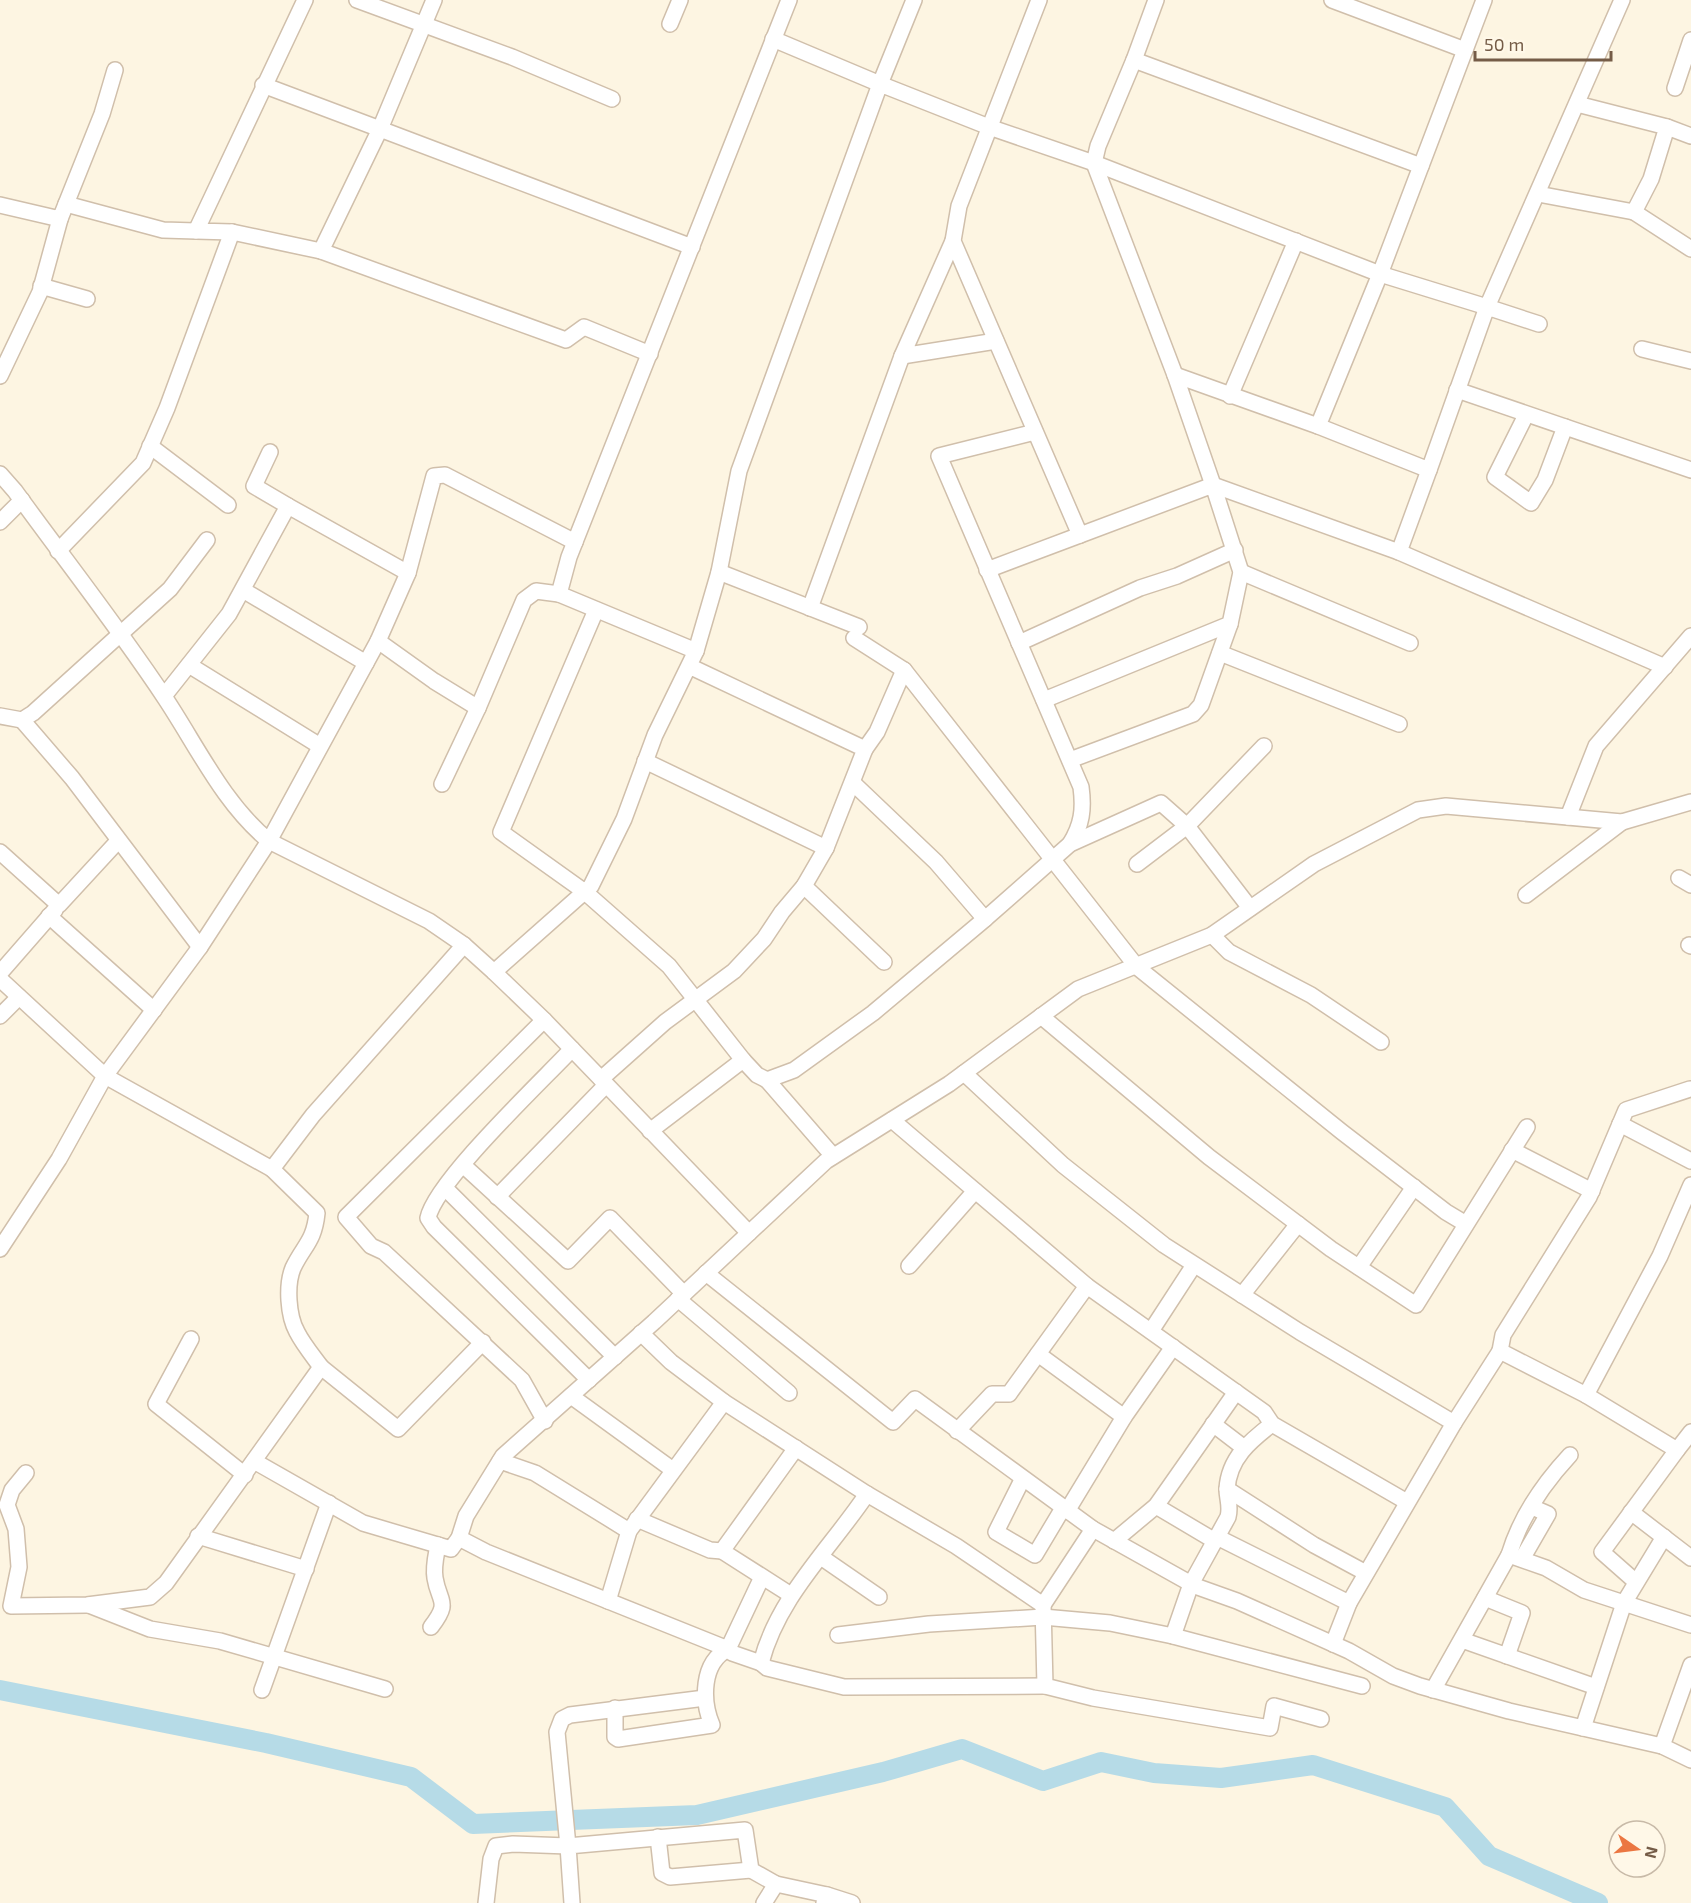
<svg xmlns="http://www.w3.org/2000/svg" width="1691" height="1903" viewBox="0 0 1691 1903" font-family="'Exo 2',sans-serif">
<rect width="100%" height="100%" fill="#fdf5e2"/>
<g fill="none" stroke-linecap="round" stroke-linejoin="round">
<path stroke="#b6dbe7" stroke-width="20" d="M0,1690L266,1743L411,1777L473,1824L697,1815L883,1772L962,1749L1043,1781L1101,1762L1154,1773L1221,1778L1313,1765L1445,1807L1489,1856L1598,1903"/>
<defs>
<g id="minor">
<path d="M305,0L196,231L232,232L321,251"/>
<path d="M357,0L512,57L612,99"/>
<path d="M434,0L380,129L692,247"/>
<path d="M1039,0L959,206L953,241L1080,535L1213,485L1241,572L1230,624L1044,700"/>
<path d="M1156,0L1134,60L1098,146L1094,163L1175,375"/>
<path d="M1332,0L1465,50"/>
<path d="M1484,0L1380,274L1318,426L1429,470L1487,307L1539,324"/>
<path d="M670,24L680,0"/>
<path d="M773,39L880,84L914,0"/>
<path d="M1134,60L1421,166"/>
<path d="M263,85L380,129L321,251L566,340L584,327L650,354"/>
<path d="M1675,88L1691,40"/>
<path d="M1577,104L1667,127L1651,179L1634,212L1691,249"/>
<path d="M1667,127L1691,136"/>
<path d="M1538,194L1634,212"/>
<path d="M66,204L163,230L196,231"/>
<path d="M0,205L60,219L102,114L115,70"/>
<path d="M953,241L902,356L996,341"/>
<path d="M41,286L87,299"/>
<path d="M1642,349L1691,361"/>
<path d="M0,376L40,292L60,219"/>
<path d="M1457,390L1691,470"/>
<path d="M1230,396L1296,241"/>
<path d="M1526,415L1495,477L1531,503L1545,480L1565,427"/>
<path d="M1318,426L1175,375L1213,485L1399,552L1665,667"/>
<path d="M1035,432L939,456L1081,787C1084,809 1082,825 1070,844"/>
<path d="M150,446L228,505"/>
<path d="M270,452L254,486L288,506"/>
<path d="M0,474L15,491C65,560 118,627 165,698C197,746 223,803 269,841L378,641L408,573L288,506L229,614L164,696"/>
<path d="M0,522L22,500"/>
<path d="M58,551L143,463L167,408L232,232"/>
<path d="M1399,552L1429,470"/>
<path d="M987,570L1080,535"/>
<path d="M719,572L859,627"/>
<path d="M1241,572L1410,643"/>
<path d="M408,573L434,476L445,475L575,542"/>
<path d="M243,590L366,663"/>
<path d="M810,608L902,356"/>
<path d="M596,610L501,832L585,892L669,966L743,1060L650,1131"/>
<path d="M854,638L904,670L1137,967L1342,1132L1446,1212L1466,1224"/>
<path d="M378,641L434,681L478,708L524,600L536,591L559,594"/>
<path d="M1019,643L1140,588L1177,576L1235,550"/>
<path d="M696,651L559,594L569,557L789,0"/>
<path d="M1220,653L1399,724"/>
<path d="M189,665L320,746"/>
<path d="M689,666L865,749L826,848L804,886L782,912L764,939L734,971L665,1022L601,1079L544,1020L494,972L591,886L624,819L655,735L696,651L719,572L739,471L880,84L989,127L1094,163L1380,274L1487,307L1622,0"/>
<path d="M0,716L22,720L33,713L170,589L207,540"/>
<path d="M22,720L72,778L200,947L269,841L429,921L464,945L494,972"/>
<path d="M865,749L877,732L904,670"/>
<path d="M1070,760L1193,714L1201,705L1230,624"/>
<path d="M645,761L826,848"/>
<path d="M442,784L478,708"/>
<path d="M1568,817L1596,746L1691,636"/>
<path d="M0,852L59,905L118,841"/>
<path d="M1137,864L1187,826L1264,746"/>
<path d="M1679,878L1691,885"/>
<path d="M804,886L884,962"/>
<path d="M1526,895L1622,822"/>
<path d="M49,916L154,1010"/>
<path d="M985,919L1070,844L1161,803L1187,826L1250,908"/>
<path d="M1212,935L1229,952L1311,995L1381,1042"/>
<path d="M1689,945L1691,946"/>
<path d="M0,973L55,910"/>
<path d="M0,979L105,1076L200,947"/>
<path d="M0,1016L19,997"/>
<path d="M1041,1016L1209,1157L1331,1249L1416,1305L1527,1127"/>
<path d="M544,1020L346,1217L371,1246L384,1252L522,1380L545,1421"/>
<path d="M572,1049C542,1081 435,1182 428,1218L434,1227L589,1380"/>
<path d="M743,1060L757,1075L767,1080L794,1070L873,1013L985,919L936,862L853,783"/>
<path d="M964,1073L1063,1165L1164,1245L1300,1332L1454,1423L1500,1351"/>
<path d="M601,1079L749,1233"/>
<path d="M767,1080L833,1156"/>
<path d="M1690,1089L1626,1110L1589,1197L1503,1335L1500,1351L1586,1395L1660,1256L1691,1185"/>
<path d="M892,1120L1087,1286L1264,1412L1272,1424L1407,1502"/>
<path d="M1620,1124L1691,1161"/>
<path d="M1512,1150L1592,1191"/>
<path d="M463,1165L568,1261L610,1218L684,1294"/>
<path d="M272,1169L313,1115L464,945"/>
<path d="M445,1188L615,1357"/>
<path d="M497,1197L606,1085"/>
<path d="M0,1249L59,1159L105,1076L272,1169L317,1213C314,1242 304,1245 293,1268C286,1285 288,1316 297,1332C303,1344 313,1356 321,1367"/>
<path d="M909,1266L975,1191"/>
<path d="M1359,1267L1414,1187"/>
<path d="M706,1273L893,1422L915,1399L1093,1529L1195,1586L1237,1601L1349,1651L1393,1676L1420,1686L1509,1711L1662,1746L1691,1760"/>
<path d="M1242,1295L1298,1224"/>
<path d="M678,1299L789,1393"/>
<path d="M1151,1331L1194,1265"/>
<path d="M641,1333L671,1362L724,1402L867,1494L956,1546L1043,1605L1045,1686L1093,1698L1270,1728L1274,1706L1321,1719"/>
<path d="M191,1339L156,1404L245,1475"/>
<path d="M1038,1354L1124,1417"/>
<path d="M1586,1395L1677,1450L1691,1432"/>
<path d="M571,1396L673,1470"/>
<path d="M1213,1424L1243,1447"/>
<path d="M957,1431L992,1394H1009L1087,1286"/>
<path d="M254,1461L363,1523L451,1549L459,1538L466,1516L503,1456L654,1322L826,1161L949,1084L1078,989L1212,935L1314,864L1418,810L1446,806L1622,822L1691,802"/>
<path d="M500,1461L535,1473L629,1531"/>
<path d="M26,1473L12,1490L7,1505L16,1529L19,1567L11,1606L87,1605L150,1597L166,1583L321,1367L398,1429L483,1342"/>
<path d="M1022,1480L996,1532L1035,1555L1063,1508"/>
<path d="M1227,1489L1314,1545L1366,1573"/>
<path d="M867,1494C830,1549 778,1597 761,1663L767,1668L844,1687L1045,1686"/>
<path d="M1156,1506L1215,1541"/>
<path d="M1067,1511L1124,1417L1173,1347"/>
<path d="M1631,1512L1691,1558"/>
<path d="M637,1519L710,1550L722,1551"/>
<path d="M198,1536L306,1569"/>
<path d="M1217,1537L1349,1603"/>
<path d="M459,1538L486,1552L728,1649C701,1663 702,1701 712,1725L618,1739L615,1737V1708"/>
<path d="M1114,1541L1156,1506L1236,1392"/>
<path d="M1509,1555C1520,1518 1544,1483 1570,1455"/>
<path d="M821,1557L879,1597"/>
<path d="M1522,1559L1548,1514L1532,1507"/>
<path d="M1636,1582L1602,1552L1677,1450"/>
<path d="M791,1595L722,1551L796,1448"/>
<path d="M1485,1598L1522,1613L1507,1656"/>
<path d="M608,1601L629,1531L724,1402"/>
<path d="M89,1605L150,1629L220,1641L385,1689"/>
<path d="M1043,1605L1093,1529"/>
<path d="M431,1627C451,1601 439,1603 435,1578C433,1567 436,1556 438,1545"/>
<path d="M838,1635L929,1624L1043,1617L1110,1623L1173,1636L1362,1686"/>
<path d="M1173,1636L1191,1584L1228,1517C1231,1506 1227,1499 1227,1489C1229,1458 1250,1441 1272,1424"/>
<path d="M1462,1640L1596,1687"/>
<path d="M1333,1644L1349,1603L1454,1423"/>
<path d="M761,1663L732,1653L728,1649L762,1577"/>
<path d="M262,1690L329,1503"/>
<path d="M1433,1690L1509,1555L1546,1568L1584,1590L1691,1625"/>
<path d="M1583,1728L1624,1603L1664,1537"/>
<path d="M1662,1746L1691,1665"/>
<path d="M658,1837L662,1873L670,1877L751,1870"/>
<path d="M827,1895L852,1903"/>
<path d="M486,1903L491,1859L496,1846L513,1844L568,1846L557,1732L562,1719L570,1715L705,1698"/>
<path d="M572,1903L568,1846L745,1830L751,1870L776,1884L827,1895L824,1903"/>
<path d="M764,1903L776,1884"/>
</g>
</defs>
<use href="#minor" stroke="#d0bfab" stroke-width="18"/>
<use href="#minor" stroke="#fff" stroke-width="15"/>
</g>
<g transform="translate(1637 1849) rotate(104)"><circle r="28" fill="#fff8e8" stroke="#c8baa8" stroke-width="1.5"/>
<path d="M0-4.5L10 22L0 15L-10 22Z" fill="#eb7742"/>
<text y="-9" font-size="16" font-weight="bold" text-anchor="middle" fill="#755c47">N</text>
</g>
<path d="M1475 51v9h136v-9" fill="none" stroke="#755c47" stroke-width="3"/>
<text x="1484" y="51" font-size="18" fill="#755c47" stroke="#fff8e8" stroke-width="4.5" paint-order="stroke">50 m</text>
</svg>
